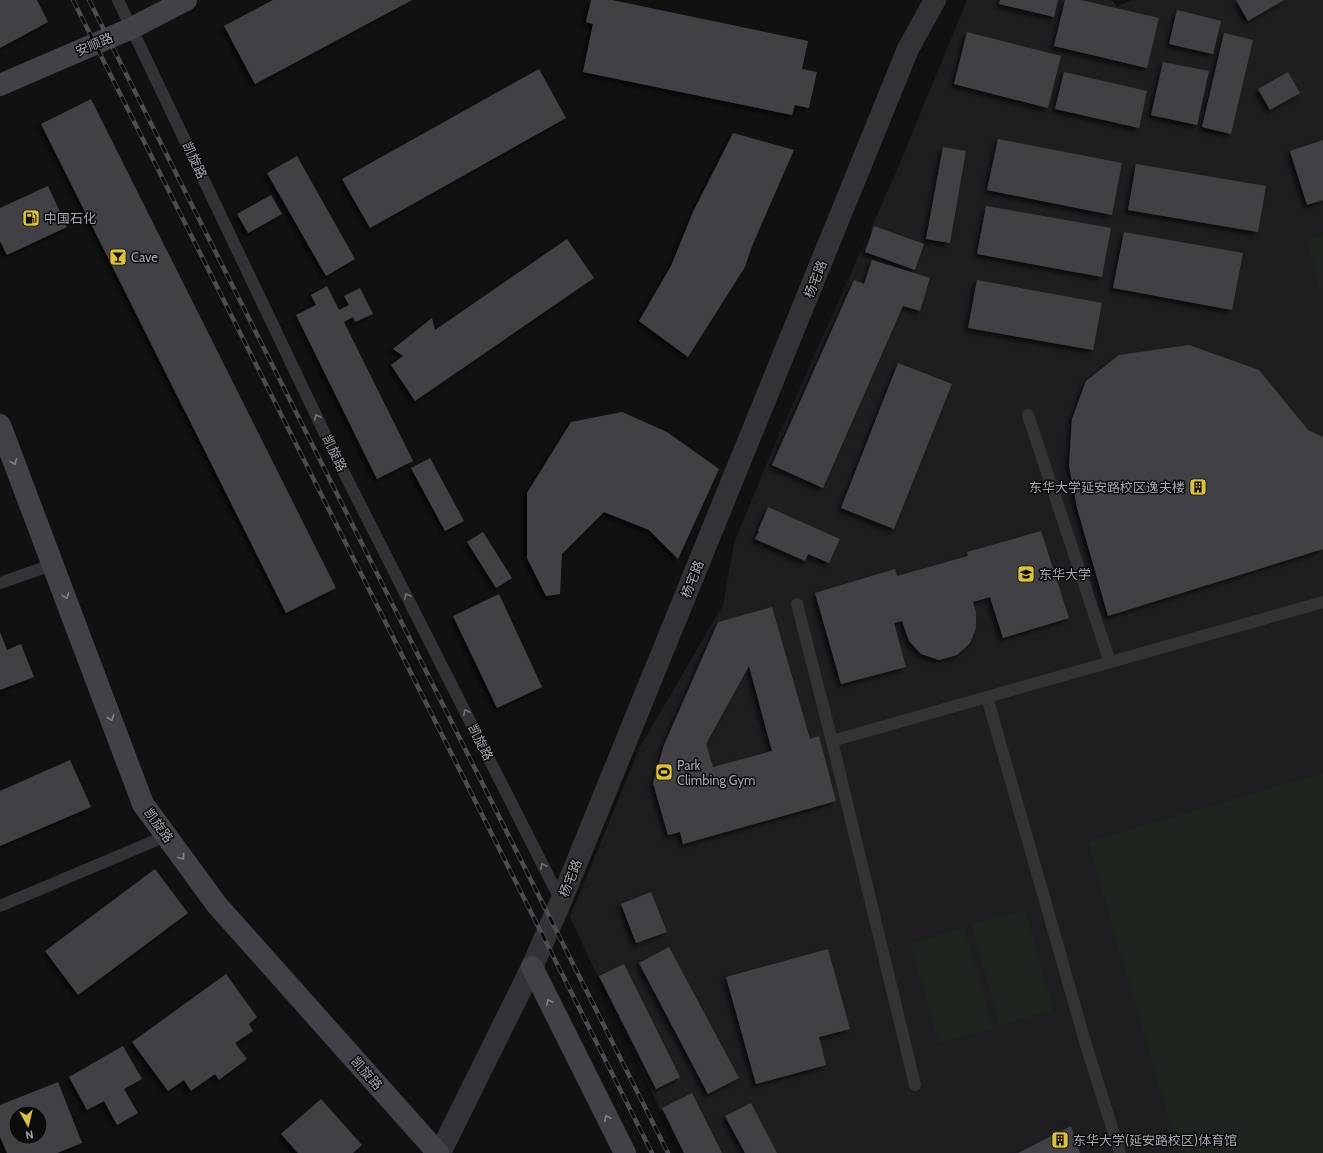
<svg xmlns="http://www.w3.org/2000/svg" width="1323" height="1153" viewBox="0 0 1323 1153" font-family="Cabin,'Noto Sans SC',sans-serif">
<defs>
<filter id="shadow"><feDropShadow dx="-3.5" dy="3.5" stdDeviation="2" flood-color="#0009"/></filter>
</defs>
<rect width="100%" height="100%" fill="#111112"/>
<path fill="#1e1d1f" d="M967,0H1112L1117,7L1131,0H1323V1153H680L570,917L640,747L723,605L734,543L772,451L897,170Z"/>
<g fill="#1e251f">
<path d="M1323,235V299L1307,239Z"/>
<path d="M1323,773V1153H1179L1088,842Z"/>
<path d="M1025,910L1053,1010L1000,1025L971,924Z"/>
<path d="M964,928L993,1028L939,1043L911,943Z"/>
</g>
<g fill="#414145" fill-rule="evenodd" filter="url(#shadow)">
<path d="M0,0H37L48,22L0,48Z"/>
<path d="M273,0H412L255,84L224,26Z"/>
<path d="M591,0H612L808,41L802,69L817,72L809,108L795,105L792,115L583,72L593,24L586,22Z"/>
<path d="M1000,0H1058L1054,17L999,4Z"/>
<path d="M1065,0H1081L1159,18L1147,68L1054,46Z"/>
<path d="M1236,0H1284L1248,21Z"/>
<path d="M1177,10L1221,21L1213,54L1169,44Z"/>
<path d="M967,32L1061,56L1048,108L954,84Z"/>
<path d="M1224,33L1253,40L1231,134L1202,127Z"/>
<path d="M1163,62L1209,71L1197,125L1151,115Z"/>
<path d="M539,69L566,118L370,228L342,179Z"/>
<path d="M1064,72L1147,91L1139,128L1055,109Z"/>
<path d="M1288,72L1300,93L1270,110L1258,89Z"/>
<path d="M91,99L336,588L286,613L41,124Z"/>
<path d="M733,133L794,150L752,246L745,267L688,357L639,321L671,266L693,212Z"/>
<path d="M998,139L1122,163L1112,215L987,190Z"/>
<path d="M1323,140V200L1307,205L1290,151Z"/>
<path d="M943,147L966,151L950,243L926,239Z"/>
<path d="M297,156L355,259L326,276L267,173Z"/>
<path d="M1136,164L1266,186L1258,232L1128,210Z"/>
<path d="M48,186L67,227L7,255L0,241V208Z"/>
<path d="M271,195L282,214L248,233L237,214Z"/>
<path d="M986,206L1111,228L1102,277L977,254Z"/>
<path d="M874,226L924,244L915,270L865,252Z"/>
<path d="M1124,232L1243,253L1232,310L1113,288Z"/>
<path d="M567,239L594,278L415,401L391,365L403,356L393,349L432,318L435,330Z"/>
<path d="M872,260L930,278L920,311L903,306L823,488L772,465L854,280L864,284Z"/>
<path d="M977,280L1102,303L1093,350L968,328Z"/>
<path d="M327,286L339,310L349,305L344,296L360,288L373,314L355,322L353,317L344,322L413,461L377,479L296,315L316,305L311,295Z"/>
<path d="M1189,345L1259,370L1308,430L1323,437V549L1108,616L1077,508L1069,466L1072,419L1086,381L1119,355Z"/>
<path d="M898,363L952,384L894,529L841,508Z"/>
<path d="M622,412L667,432L719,469L678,559L649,530L604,512L562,554L560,594L546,596L527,558V493L571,422Z"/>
<path d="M430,458L464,521L445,531L411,468Z"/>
<path d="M768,507L840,539L829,563L808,554L805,561L755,539L759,531H758Z"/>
<path d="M1041,531L1069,618L1003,638L990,597L973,602L976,613V628L970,643L957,655L939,660L921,654L909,641L902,621L894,623L906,667L841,684L815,593L895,569L897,576L968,556L967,552Z"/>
<path d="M483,532L512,578L496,588L467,542Z"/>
<path d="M499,594L542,687L497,708L453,616Z"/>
<path d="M772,607L810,739L819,736L836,801L683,844L680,832L668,835L653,783L664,745L718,622ZM749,666L772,751L713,767L706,744Z"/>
<path d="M0,632L7,650L21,644L34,677L0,690Z"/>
<path d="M70,760L91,807L0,846V791Z"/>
<path d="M155,869L188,913L78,995L45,951Z"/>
<path d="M651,892L667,932L636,943L621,904Z"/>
<path d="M669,947L739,1078L708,1094L639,963Z"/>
<path d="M828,949L850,1029L819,1037L826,1065L756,1084L726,977Z"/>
<path d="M624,964L680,1077L656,1089L599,976Z"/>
<path d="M226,974L257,1017L249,1024L253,1031L235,1043L247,1059L219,1080L215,1074L191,1091L184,1080L168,1091L132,1042Z"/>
<path d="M123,1046L142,1079L124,1089L138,1113L117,1125L104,1101L87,1110L69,1077Z"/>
<path d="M58,1082L82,1143L57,1153H7L0,1137V1105ZM16,1113H40V1137H16Z"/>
<path d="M692,1093L722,1153H684L662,1108Z"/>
<path d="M321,1099L362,1145L353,1153H298L281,1134Z"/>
<path d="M751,1103L777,1153H745L725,1116Z"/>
<path d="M1071,1126L1080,1153H1018Z"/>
</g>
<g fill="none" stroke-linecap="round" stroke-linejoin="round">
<g stroke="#333337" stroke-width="12">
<path d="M118,0L333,451L561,901"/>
<path d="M1028,415L1110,662"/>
<path d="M0,583L54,564"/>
<path d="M797,604L832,741L987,697"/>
<path d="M832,741L915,1085"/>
<path d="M0,906L166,836"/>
<path d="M1120,1153L1086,1045L987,697L1323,602"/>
</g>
<path stroke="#333337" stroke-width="22" d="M440,1153L532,967L561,901L908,49L935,0"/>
<g stroke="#414147" stroke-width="22">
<path d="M0,85L132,28L186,0"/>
<path d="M0,425L143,804L217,905L438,1153"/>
<path d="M532,967L625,1153"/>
</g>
<defs>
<g id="rail">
<path d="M73,0L652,1153"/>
<path d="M89,0L668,1153"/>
</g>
</defs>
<use href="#rail" stroke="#4c4c52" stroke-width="4.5"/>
<use href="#rail" stroke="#0c0c0d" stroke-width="3" stroke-dasharray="9" stroke-linecap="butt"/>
</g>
<defs><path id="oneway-chevron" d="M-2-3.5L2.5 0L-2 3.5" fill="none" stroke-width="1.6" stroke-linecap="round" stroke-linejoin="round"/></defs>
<g stroke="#71727a">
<use href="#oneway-chevron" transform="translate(317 417) rotate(-115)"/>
<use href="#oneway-chevron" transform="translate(407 596) rotate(-117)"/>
<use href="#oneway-chevron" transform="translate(466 712) rotate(-117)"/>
<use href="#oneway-chevron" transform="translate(543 866) rotate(-117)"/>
</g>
<g stroke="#81838c">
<use href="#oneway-chevron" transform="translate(14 462) rotate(69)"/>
<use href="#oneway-chevron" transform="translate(66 596) rotate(70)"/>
<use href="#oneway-chevron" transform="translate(111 718) rotate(70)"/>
<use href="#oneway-chevron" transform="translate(182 857) rotate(54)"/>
<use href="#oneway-chevron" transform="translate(549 1002) rotate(-117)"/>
<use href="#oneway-chevron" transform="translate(607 1118) rotate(-117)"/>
</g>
<defs>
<symbol id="fuel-square" viewBox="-11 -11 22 22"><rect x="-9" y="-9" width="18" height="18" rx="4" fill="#dcc03f" stroke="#0c0c0d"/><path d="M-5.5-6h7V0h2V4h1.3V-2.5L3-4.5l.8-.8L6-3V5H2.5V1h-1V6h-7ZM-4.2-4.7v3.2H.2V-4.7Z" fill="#111"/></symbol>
<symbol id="bar-square" viewBox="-11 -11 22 22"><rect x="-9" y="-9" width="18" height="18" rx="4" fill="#dcc03f" stroke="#0c0c0d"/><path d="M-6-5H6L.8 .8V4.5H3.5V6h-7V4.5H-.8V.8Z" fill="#111"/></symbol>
<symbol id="building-square" viewBox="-11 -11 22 22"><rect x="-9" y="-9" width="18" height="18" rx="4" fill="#dcc03f" stroke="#0c0c0d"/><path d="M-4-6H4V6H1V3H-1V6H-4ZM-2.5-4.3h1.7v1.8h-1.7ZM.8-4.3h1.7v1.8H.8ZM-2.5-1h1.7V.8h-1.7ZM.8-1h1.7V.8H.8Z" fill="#111"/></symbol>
<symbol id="university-square" viewBox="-11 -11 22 22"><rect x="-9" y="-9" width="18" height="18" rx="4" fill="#dcc03f" stroke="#0c0c0d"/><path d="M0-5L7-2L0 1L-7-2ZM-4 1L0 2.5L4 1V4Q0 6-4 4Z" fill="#111"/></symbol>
<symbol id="stadium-square" viewBox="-11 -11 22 22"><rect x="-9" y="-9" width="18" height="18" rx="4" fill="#dcc03f" stroke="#0c0c0d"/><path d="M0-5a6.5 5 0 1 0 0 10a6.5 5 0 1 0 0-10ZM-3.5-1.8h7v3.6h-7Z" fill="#111"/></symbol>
</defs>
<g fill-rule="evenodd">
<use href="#fuel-square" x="21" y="208" width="20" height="20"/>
<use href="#bar-square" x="108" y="247" width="20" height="20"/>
<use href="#building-square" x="1188" y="477" width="20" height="20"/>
<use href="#university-square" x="1016" y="564" width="20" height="20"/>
<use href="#stadium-square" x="654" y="762" width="20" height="20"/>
<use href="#building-square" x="1050" y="1130" width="20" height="20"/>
</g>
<g text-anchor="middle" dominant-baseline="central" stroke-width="3" stroke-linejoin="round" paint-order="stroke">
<g font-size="13" fill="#a4a6b1" stroke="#0c0c0d">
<text transform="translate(94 44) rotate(-23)">安顺路</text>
<text transform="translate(195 160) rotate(65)">凯旋路</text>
<text transform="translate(815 279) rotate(-68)">杨宅路</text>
<text transform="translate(335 453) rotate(64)">凯旋路</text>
<text transform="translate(692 579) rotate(-68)">杨宅路</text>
<text transform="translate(481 742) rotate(63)">凯旋路</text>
<text transform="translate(159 825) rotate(54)">凯旋路</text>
<text transform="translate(570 878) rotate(-68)">杨宅路</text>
<text transform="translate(367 1073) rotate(48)">凯旋路</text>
</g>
<g font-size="13" fill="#a4a6b1" stroke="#0c0c0d" text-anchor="start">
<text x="44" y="218">中国石化</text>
<text x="131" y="257">Cave</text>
<text x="1185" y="487" text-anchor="end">东华大学延安路校区逸夫楼</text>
<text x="1039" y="574">东华大学</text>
<text x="677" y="765">Park<tspan x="677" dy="15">Climbing Gym</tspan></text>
<text x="1073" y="1140">东华大学(延安路校区)体育馆</text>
</g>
</g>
<g transform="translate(28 1125) rotate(172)"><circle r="19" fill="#0c0c0d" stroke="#494a4f"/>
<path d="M0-3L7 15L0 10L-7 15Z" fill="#dcc03f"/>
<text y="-6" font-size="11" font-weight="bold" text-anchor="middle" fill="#a4a6b1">N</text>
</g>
</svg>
